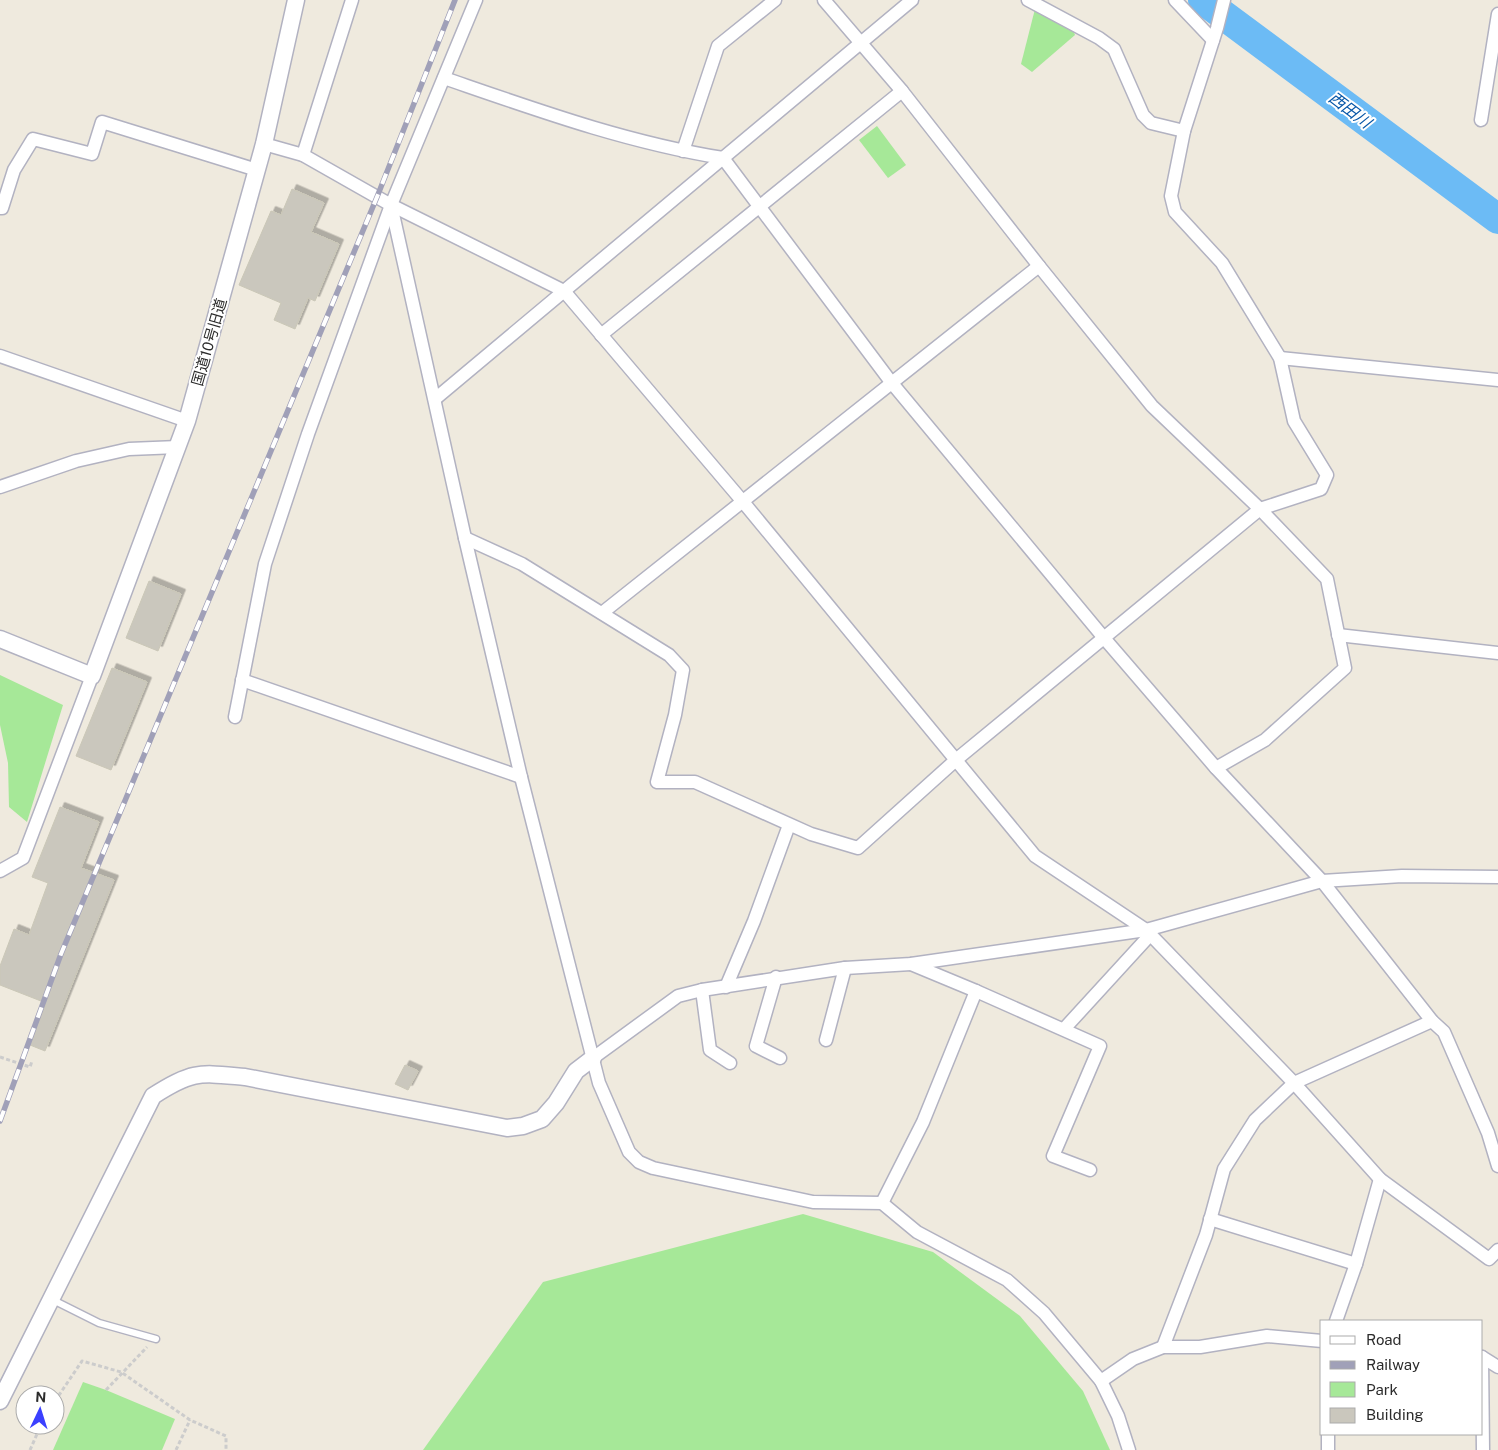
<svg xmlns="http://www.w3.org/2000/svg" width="1498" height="1450" viewBox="0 0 1498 1450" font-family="'Public Sans','Noto Sans JP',sans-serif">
<defs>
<filter id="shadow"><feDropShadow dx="4.5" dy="-4.5" stdDeviation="0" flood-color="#0004"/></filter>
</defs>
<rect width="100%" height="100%" fill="#efeade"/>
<g fill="#a6e898">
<path d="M1035,9L1073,30L1075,35L1032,72L1021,64Z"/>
<path d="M877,126L906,165L888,178L859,140Z"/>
<path d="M0,675L63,705L27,822L9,807L8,763L0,725Z"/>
<path d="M803,1214L933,1252L1020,1316L1083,1391L1110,1450H423L543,1282Z"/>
<path d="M83,1382L106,1390L175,1419L162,1450H53Z"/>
</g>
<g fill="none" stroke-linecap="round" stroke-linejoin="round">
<path stroke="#6cbbf5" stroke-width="30" d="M1203,0L1498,219"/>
</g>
<g fill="#cac7bd" stroke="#cac7b7" filter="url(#shadow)">
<path d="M292,189L324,203L311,232L339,244L315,301L308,298L295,329L274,320L281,303L239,285L271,211L281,215Z"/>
<path d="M149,581L181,594L158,651L126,638Z"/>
<path d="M112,668L147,682L111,770L76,756Z"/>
<path d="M60,807L99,822L81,868L114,880L45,1051L30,1045L46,1003L0,985V966L14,929L29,935L48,883L32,877Z"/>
<path d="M405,1065L418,1071L408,1090L395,1084Z"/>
</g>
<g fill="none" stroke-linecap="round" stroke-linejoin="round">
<defs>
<path id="service" d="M53,1300L99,1323L156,1339"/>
<g id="minor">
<path d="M824,0L902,91L1039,266L1152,406L1260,509L1327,579L1345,668L1265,740L1216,768"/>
<path d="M1028,0L1099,38L1114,49L1143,115L1151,123L1184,131"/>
<path d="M1175,0L1213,40"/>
<path d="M444,78C537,110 625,142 723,158L891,382L1104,638L1216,768L1322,881L1432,1021L1444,1032L1488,1133L1498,1166"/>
<path d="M1481,120L1498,14"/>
<path d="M264,144L303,155L391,205L564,291L744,503L1035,856L1146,930L1294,1083L1380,1179L1489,1259L1498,1250"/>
<path d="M683,151L718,46L775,0"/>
<path d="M303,155L352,0"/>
<path d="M391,205L465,538L521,777L599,1083L629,1152L639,1162L653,1168L813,1202L882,1203L917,1232L1007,1280L1044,1313L1101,1381L1118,1416L1129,1450"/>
<path d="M0,208H2L14,170L33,139L92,154L102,122L257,170"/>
<path d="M601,335L902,91"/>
<path d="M0,356L187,421"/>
<path d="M1280,358L1498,380"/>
<path d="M435,399L912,0"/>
<path d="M0,487L76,461L129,449L178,447"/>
<path d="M465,538L522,564L669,655L683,670L675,715L657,782H695L811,834L858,848L957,759L1260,509L1321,489L1327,475L1294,421L1280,358L1222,263L1175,212L1171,196L1184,131L1217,28L1224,0"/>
<path d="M602,613L1039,266"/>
<path d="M1338,635L1498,653"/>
<path d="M242,680L521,777"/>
<path d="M235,717L265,564L308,434L391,205L476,0"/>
<path d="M0,871L23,858L92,676"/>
<path d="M776,977L756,1046L780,1058"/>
<path d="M726,987L754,921L789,825"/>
<path d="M702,990L710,1050L730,1063"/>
<path d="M976,991L1100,1046L1053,1156L1090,1170"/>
<path d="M1064,1029L1150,935"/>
<path d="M826,1040L845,968"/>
<path d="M593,1058L678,996L702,990L845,968L911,964L1146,930L1322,881L1402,876L1498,877"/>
<path d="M882,1203L923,1122L976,991L911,964"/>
<path d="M1210,1219L1356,1264"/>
<path d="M1336,1321L1356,1264L1380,1179"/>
<path d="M1163,1347L1206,1235L1224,1169L1255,1120L1294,1083L1432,1021"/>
<path d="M1482,1357L1483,1450"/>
<path d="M1482,1357L1498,1367"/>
<path d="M1101,1381L1133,1359L1163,1347H1200L1267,1336L1322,1341"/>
<path d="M1328,1450V1434"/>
</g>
<g id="tertiary">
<path d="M0,639L92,676L187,421L264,144L296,0"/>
<path d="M0,1401L153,1096C193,1070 200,1073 245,1077L507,1128L523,1126L542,1119L556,1103L576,1071L593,1058"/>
</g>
</defs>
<use href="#service" stroke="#b2b2c1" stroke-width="9"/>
<use href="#minor" stroke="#b2b2c1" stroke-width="15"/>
<use href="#tertiary" stroke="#b2b2c1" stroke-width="19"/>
<g stroke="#ccc" stroke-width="3" stroke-dasharray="4 2.5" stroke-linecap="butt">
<path d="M0,1057L30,1067L32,1061"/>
<path d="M106,1390L147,1347"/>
<path d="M55,1401L82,1361L121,1372L190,1420L226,1436V1450"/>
<path d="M30,1450L41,1425"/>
<path d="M176,1450L190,1420"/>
</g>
<use href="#service" stroke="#fff" stroke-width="6"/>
<use href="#minor" stroke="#fff" stroke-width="12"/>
<use href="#tertiary" stroke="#fff" stroke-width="16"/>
<defs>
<path id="rail" d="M0,1121L61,954L377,197L455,0"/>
</defs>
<use href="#rail" stroke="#a0a0b8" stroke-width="5.5"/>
<use href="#rail" stroke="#fff" stroke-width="4" stroke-dasharray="11" stroke-linecap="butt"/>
</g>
<g text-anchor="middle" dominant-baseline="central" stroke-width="4" stroke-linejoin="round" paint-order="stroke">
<g font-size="15" fill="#2c2c2c" stroke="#fff">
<text transform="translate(209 342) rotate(-74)">国道10号旧道</text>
</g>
<g font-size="16" font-style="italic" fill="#0656a7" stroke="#fff">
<text transform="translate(1350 110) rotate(37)">西田川</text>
</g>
</g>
<rect x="1320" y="1320" width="162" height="115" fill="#ffffff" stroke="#ababab"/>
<rect x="1330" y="1336" width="25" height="8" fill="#ffffff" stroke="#ababab"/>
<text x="1366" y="1345" font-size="15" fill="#2c2c2c">Road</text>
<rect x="1330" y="1361" width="25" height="8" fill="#a0a0b8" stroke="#ababab"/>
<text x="1366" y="1370" font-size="15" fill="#2c2c2c">Railway</text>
<rect x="1330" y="1382" width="25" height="15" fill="#a6e898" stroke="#ababab"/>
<text x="1366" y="1395" font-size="15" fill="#2c2c2c">Park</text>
<rect x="1330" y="1408" width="25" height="15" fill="#cac7bd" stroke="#ababab"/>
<text x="1366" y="1420" font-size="15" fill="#2c2c2c">Building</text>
<g transform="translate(40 1410) rotate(4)"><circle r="24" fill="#ffffff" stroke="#ababab"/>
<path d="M0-4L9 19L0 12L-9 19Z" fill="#3b40ff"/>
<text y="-8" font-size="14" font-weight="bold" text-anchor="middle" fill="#2c2c2c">N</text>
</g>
</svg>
